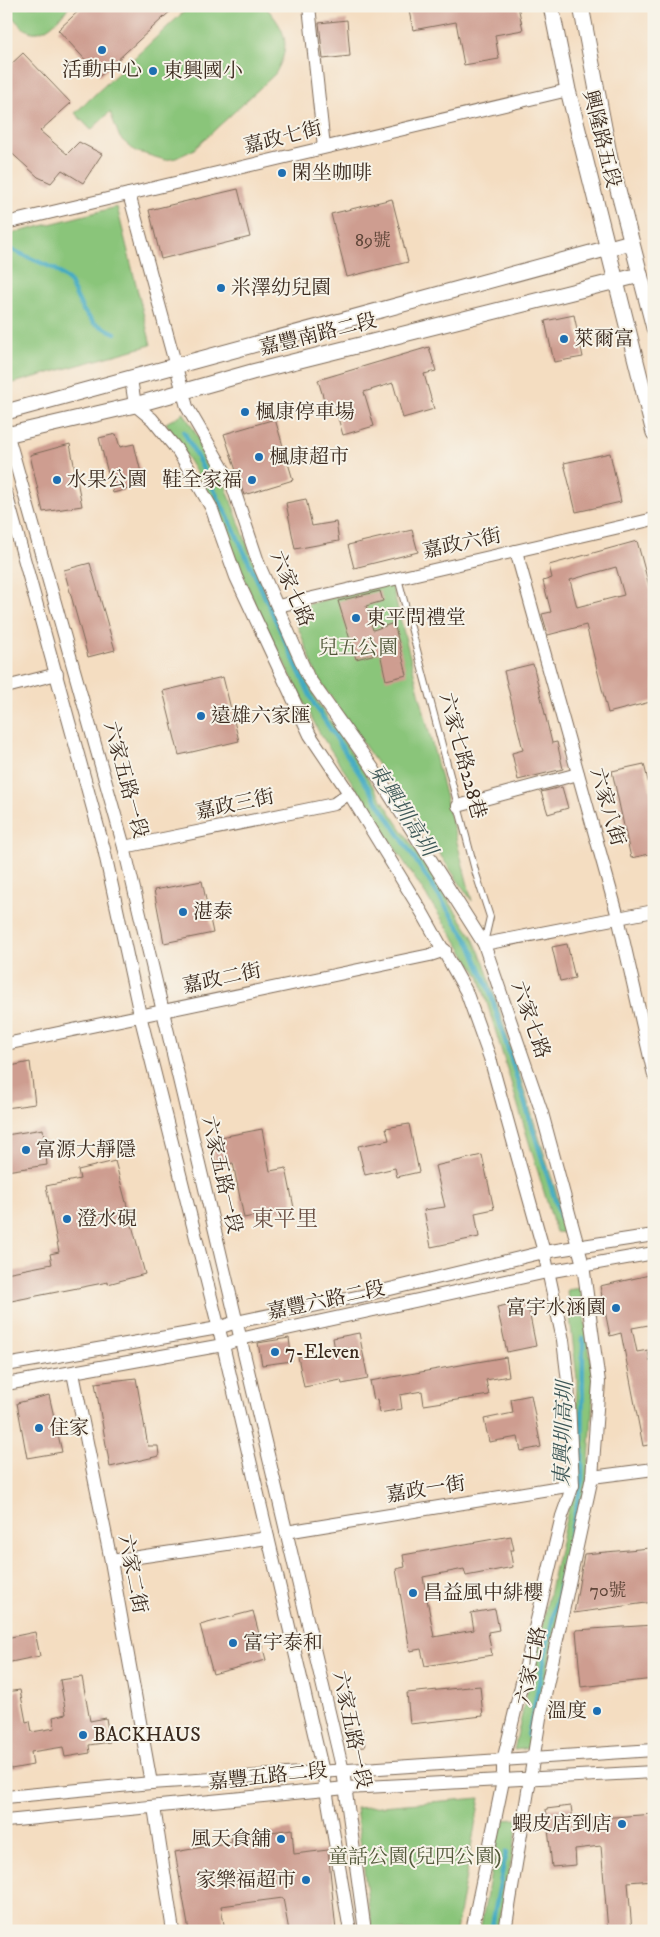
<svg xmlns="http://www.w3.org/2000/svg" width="660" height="1937" viewBox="0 0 660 1937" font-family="'IM FELL DW Pica','Noto Serif TC',serif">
<rect width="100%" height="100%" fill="#f7f3e8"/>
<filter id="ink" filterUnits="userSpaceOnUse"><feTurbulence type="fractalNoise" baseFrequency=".02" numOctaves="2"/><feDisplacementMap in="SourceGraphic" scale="10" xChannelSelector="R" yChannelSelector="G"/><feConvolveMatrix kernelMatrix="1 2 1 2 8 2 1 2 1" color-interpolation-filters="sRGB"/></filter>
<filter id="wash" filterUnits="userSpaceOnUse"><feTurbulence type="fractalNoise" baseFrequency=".0096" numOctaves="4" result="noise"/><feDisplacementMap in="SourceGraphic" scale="20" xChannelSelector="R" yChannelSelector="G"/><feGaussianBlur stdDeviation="1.12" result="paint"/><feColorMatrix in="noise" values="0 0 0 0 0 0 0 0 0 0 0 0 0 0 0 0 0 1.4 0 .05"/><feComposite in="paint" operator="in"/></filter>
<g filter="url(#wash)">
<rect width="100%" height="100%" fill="#f4ddc1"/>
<g fill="#8ac57a" stroke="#62784c">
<path d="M6,6H70C57,21 39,44 20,25C14,19 9,14 6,6Z"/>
<path d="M190,6H265C286,30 292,45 275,74L193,150L176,158L165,160L135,151L120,138L110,112L91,130L75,113Z"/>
<path d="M117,207L151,345L6,385V235Z"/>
<path d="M184,413L226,487L261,582L317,701L472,936L484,962L569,1233L556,1232L479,976L319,732L254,602L210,495L166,423Z"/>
<path d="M391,582L472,901L318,678L291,609Z"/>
<path d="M580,1288L594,1382L588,1478L531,1748L514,1750L575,1479L577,1379L567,1290Z"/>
<path d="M480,1798L456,1931H372L356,1808Z"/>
<path d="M519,1819L498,1931H480L501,1820Z"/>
</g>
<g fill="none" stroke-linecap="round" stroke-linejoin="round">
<g stroke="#42aac2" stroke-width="4.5">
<path d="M10,249L55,269L69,281L83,310L94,323L115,333"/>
<path d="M184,432L229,519L314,704L470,944L490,992L561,1219"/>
<path d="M528,1736L582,1480L583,1338"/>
<path d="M491,1931L506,1852"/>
</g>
</g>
<g id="blocks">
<g fill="#ce9d90" fill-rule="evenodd">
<path d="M84,6H176L100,76L58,30Z"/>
<path d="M408,6H518L523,30L495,35L499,59L464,65L456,22L413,30Z"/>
<path d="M347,20L350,56L323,59L319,23Z"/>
<path d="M23,53L71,103L40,131L67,154L79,142L102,154L83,183L62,170L51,183L38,177L6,148V69Z"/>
<path d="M238,189L250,237L161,259L149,210Z"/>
<path d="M392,199L408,262L347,277L331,214Z"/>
<path d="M574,315L583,357L554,362L545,321Z"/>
<path d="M429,347L436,371L424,374L434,409L403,418L393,383L364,392L374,426L343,435L333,401L325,403L318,380Z"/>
<path d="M275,419L293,480L244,495L224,434Z"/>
<path d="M116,434L120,447L134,444L144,485L113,493L99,438Z"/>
<path d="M70,444L82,506L43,512L30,455Z"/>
<path d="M610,453L621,502L576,512L564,463Z"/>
<path d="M306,499L312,526L336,522L339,541L295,549L286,503Z"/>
<path d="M412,530L418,552L354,568L348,545Z"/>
<path d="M637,541L650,589L654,588V701L608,713L586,625L548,635L542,614L551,612L543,581L552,578L549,565ZM616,567L624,595L577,607L570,580Z"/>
<path d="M90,563L115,650L88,657L64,570Z"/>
<path d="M380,591L383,601L366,606L373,630L394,623L407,675L386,680L380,653L356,659L338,601Z"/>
<path d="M533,664L552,743L557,742L563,769L518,780L512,753L523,750L504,671Z"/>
<path d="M223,677L239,741L179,755L163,691Z"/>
<path d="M644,764L654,806V853L631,858L612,771Z"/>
<path d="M562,787L568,808L548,814L541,792Z"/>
<path d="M202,881L213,933L164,943L154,890Z"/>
<path d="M567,944L575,978L560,981L552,947Z"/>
<path d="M30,1062L35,1104L6,1108V1067Z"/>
<path d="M409,1124L419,1172L397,1177L395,1168L365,1175L358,1146L389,1140L386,1128Z"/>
<path d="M43,1129L47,1165L6,1171V1135Z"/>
<path d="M262,1129L270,1171L286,1168L294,1208L244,1218L233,1163L216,1166L211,1139Z"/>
<path d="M482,1155L494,1209L475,1213L479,1237L431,1247L424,1210L445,1207L435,1166Z"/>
<path d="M115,1161L145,1274L108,1284V1282L6,1302V1273L52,1264L50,1254L59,1252L46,1186L80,1179L78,1170Z"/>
<path d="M654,1274V1324L632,1328L637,1352L648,1350L650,1362L654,1361V1444L643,1446L621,1333L610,1336L600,1286Z"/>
<path d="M527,1301L536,1346L507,1352L497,1307Z"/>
<path d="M359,1333L368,1379L342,1384L341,1380L304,1387L298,1357L335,1350L333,1338Z"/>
<path d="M289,1338L292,1361L262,1365L258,1343Z"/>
<path d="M506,1357L509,1376L486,1380L489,1395L424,1405L422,1391L400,1395L402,1409L379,1413L377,1399L374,1400L370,1381Z"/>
<path d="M136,1378L148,1446H158L159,1456L110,1467L95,1383Z"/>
<path d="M49,1395L62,1452L27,1458L17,1403Z"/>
<path d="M531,1395L541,1447L521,1451L518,1437L489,1442L484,1419L513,1413L511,1399Z"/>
<path d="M511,1536L514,1550H510L513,1567L466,1576L464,1569L423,1577L434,1637L474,1630L471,1613L495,1609L499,1630L488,1632L492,1655L425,1666L421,1649L410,1651L396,1569L405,1567L403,1555Z"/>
<path d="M650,1548L653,1602L574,1613L584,1554Z"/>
<path d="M253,1611L266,1660L213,1674L200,1625Z"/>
<path d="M654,1625V1679L581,1687L576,1630Z"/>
<path d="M35,1632L40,1656L6,1663V1638Z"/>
<path d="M82,1677L90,1721L106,1718L110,1742L89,1745L90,1753L65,1757L63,1747L31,1752L33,1765L11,1769L8,1755H6V1692L20,1690L26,1722L30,1721L32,1732L55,1728L53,1717L66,1714L60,1680Z"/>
<path d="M480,1686L483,1716L410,1724L407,1693Z"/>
<path d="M362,1729L365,1747L348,1748L345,1730Z"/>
<path d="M571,1806L573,1820L654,1814V1880L628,1882L632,1931H608L601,1846L575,1849L576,1865L552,1867L546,1809Z"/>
<path d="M292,1829L294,1854L328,1850L336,1931H289L283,1898L221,1906L225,1931H189L175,1852L232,1842L231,1838Z"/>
</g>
</g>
</g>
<g filter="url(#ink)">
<use href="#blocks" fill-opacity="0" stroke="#7c6957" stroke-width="1"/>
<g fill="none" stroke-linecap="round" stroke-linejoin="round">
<defs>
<path id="service" d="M398,578L476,874L490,917L484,943"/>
<g id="minor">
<path d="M309,6L324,147"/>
<path d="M129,194L187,407L232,484L259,565L308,677L372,767L484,944L542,1113L583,1265L599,1382L592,1477L540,1718L505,1931"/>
<path d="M6,223L568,90"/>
<path d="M131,379L135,405L152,419L178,451L195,479L211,507L236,577L310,735L349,793L423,914L466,991L490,1058L544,1252L563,1340L568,1382L573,1485L562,1516L503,1761V1781L472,1931"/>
<path d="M6,429L124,847L343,1771L365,1931"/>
<path d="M6,493L104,849L140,1015L223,1345L323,1772L350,1931"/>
<path d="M516,551L618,917L654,1075"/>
<path d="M278,606L654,519"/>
<path d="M6,687L57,674"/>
<path d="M458,806L578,774"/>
<path d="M124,847L334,804L349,793"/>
<path d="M484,944L654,911"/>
<path d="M6,1044L430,955L445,950"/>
<path d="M6,1365L218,1328L236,1322L361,1296L544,1252L654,1235"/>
<path d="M73,1373L111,1561L151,1783"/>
<path d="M6,1384L223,1345L240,1339L547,1272L654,1253"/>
<path d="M592,1477L654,1469"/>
<path d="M286,1532L573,1485"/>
<path d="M111,1561L268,1538"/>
<path d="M6,1797L151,1783L654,1750"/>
<path d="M154,1807L173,1931"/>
<path d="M6,1821L346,1788L654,1772"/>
</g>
<g id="tertiary">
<path d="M551,6L568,90L654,433"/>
<path d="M581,6L610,159L654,328"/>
<path d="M6,412L631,242"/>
<path d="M6,435L135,405L252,372L640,275"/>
</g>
</defs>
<use href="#service" stroke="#7c6957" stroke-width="8"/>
<use href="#minor" stroke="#7c6957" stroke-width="14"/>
<use href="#tertiary" stroke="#7c6957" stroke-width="17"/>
<use href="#service" stroke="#fff" stroke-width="6"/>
<use href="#minor" stroke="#fff" stroke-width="12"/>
<use href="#tertiary" stroke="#fff" stroke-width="15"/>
</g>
</g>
<g fill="#1f6fb2" stroke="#f7f3e8" stroke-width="2">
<circle cx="102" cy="50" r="5"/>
<circle cx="153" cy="71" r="5"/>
<circle cx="282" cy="173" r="5"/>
<circle cx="221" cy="288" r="5"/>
<circle cx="564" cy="339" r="5"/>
<circle cx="245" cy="412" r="5"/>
<circle cx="259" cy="457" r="5"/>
<circle cx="57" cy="480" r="5"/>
<circle cx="252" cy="480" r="5"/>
<circle cx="356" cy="618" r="5"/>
<circle cx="201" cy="716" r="5"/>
<circle cx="183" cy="912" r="5"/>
<circle cx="26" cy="1150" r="5"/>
<circle cx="67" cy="1219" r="5"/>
<circle cx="616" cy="1308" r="5"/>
<circle cx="275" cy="1352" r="5"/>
<circle cx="39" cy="1428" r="5"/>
<circle cx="413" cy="1593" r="5"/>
<circle cx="233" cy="1643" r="5"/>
<circle cx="597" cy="1711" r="5"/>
<circle cx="83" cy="1735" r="5"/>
<circle cx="622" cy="1824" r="5"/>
<circle cx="281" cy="1839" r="5"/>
<circle cx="306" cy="1880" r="5"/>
</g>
<g text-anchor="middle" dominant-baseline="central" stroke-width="4" stroke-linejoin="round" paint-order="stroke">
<g font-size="18" fill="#60473a">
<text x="373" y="241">89號</text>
<text x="608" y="1591">70號</text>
</g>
<g font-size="20" fill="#3b2a1e" stroke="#f7f3e8" text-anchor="start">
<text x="102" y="70" text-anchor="middle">活動中心</text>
<text x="163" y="71">東興國小</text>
<text x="292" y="173">閑坐咖啡</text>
<text x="231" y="288">米澤幼兒園</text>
<text x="574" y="339">萊爾富</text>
<text x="255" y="412">楓康停車場</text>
<text x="269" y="457">楓康超市</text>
<text x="67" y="480">水果公園</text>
<text x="242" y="480" text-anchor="end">鞋全家福</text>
<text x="366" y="618">東平問禮堂</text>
<text x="211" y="716">遠雄六家匯</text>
<text x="193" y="912">湛泰</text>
<text x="36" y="1150">富源大靜隱</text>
<text x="77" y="1219">澄水硯</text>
<text x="606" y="1308" text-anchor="end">富宇水涵園</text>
<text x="285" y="1352">7-Eleven</text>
<text x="49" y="1428">住家</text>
<text x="423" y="1593">昌益風中緋櫻</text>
<text x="243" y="1643">富宇泰和</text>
<text x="587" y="1711" text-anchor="end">溫度</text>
<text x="93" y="1735">BACKHAUS</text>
<text x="612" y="1824" text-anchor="end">蝦皮店到店</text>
<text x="271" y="1839" text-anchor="end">風天食舖</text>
<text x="296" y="1880" text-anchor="end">家樂福超市</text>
</g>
<g font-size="20" fill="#3b2a1e" stroke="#f7f3e8">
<text transform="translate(283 138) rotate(-14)">嘉政七街</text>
<text transform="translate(601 139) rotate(76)">興隆路五段</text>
<text transform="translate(318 335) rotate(-14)">嘉豐南路二段</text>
<text transform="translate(462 544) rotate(-12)">嘉政六街</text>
<text transform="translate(291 589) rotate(67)">六家七路</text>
<text transform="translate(462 756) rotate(75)">六家七路228巷</text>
<text transform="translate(125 780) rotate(75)">六家五路一段</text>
<text transform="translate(235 805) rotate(-12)">嘉政三街</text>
<text transform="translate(607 807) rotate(74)">六家八街</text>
<text transform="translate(222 979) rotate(-12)">嘉政二街</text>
<text transform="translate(530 1020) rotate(71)">六家七路</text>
<text transform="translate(221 1175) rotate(77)">六家五路一段</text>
<text transform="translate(326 1301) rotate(-12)">嘉豐六路二段</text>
<text transform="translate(426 1490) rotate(-9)">嘉政一街</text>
<text transform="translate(132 1574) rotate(79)">六家二街</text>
<text transform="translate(532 1666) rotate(-78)">六家七路</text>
<text transform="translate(351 1730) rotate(78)">六家五路一段</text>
<text transform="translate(268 1777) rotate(-6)">嘉豐五路二段</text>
</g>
<g font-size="20" fill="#53583a" stroke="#f7f3e8">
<text x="358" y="648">兒五公園</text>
<text x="415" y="1857">童話公園(兒四公園)</text>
</g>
<g font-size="21" font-style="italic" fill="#3d5757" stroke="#f7f3e8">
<text transform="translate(402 810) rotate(57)">東興圳高圳</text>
<text transform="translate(564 1434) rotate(-88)">東興圳高圳</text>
</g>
<g font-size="22" fill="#6e5246" stroke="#f7f3e8">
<text x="285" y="1219">東平里</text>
</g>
</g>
<rect width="660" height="1937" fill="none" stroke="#f7f3e8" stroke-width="25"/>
</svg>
